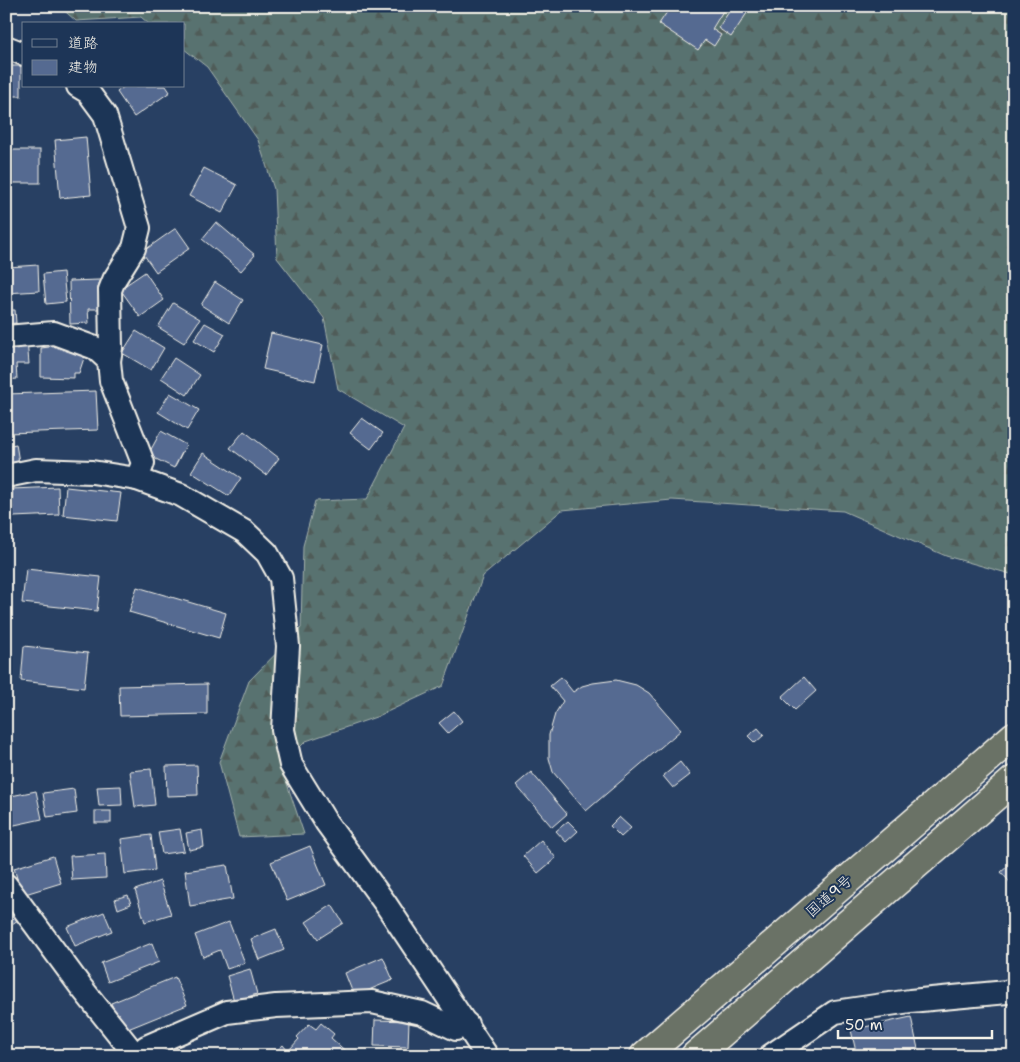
<svg xmlns="http://www.w3.org/2000/svg" width="1020" height="1062" viewBox="0 0 1020 1062" font-family="'Shantell Sans','Klee One',sans-serif">
<defs>
<pattern id="forest-firs" width="22" height="20" patternUnits="userSpaceOnUse" patternTransform="scale(1.25)"><rect width="22" height="20" fill="#58726f"/><path d="M5 1l3.5 6h-7zM16 11l3.5 6h-7z" fill="#505b58"/></pattern>
</defs>
<rect width="100%" height="100%" fill="#284063"/>
<filter id="ink" filterUnits="userSpaceOnUse"><feTurbulence type="fractalNoise" baseFrequency=".02" numOctaves="2"/><feDisplacementMap in="SourceGraphic" scale="10" xChannelSelector="R" yChannelSelector="G"/><feConvolveMatrix kernelMatrix="1 2 1 2 8 2 1 2 1" color-interpolation-filters="sRGB"/></filter>
<g filter="url(#ink)">
<path fill="url(#forest-firs)" stroke="#a6b2ac" d="M59,6H1014V575L946,556L843,511L672,500L562,510L483,576L443,686L376,717L306,741L281,766L304,834L239,837L219,762L249,681L301,628L303,546L315,501L367,499L404,428L338,389L324,318L277,258L274,189L258,140L207,67L184,49V24H149L141,17L76,21Z"/>
<g fill="#556a91" stroke="#f4f1e8">
<path d="M671,6H716L723,11L712,29L721,35L714,46L705,40L698,50L659,24Z"/>
<path d="M733,6H737L747,13L731,37L718,28Z"/>
<rect x="6" y="66" width="15" height="30"/>
<path d="M125,86H166L170,92L134,117L117,92Z"/>
<path d="M86,137L91,195L60,198L55,140Z"/>
<rect x="6" y="150" width="34" height="33"/>
<path d="M204,168L237,185L222,213L189,196Z"/>
<path d="M216,222L255,255L241,271L202,239Z"/>
<path d="M176,228L190,248L156,272L142,252Z"/>
<path d="M38,265L39,291L6,293L8,267Z"/>
<path d="M63,272L66,302L46,304L43,274Z"/>
<path d="M145,272L164,300L140,317L120,289Z"/>
<path d="M99,280L100,309H88L89,323L70,324L69,281Z"/>
<path d="M215,282L243,300L229,323L201,305Z"/>
<path d="M173,303L200,319L184,343L158,327Z"/>
<path d="M6,310H15L16,323L6,324Z"/>
<path d="M205,323L225,334L214,352L194,340Z"/>
<path d="M136,331L164,348L151,370L122,353Z"/>
<path d="M271,333L323,345L315,381L263,369Z"/>
<path d="M53,338L86,352L79,373H74V378L41,377V348L49,347Z"/>
<path d="M27,340L29,364H16L17,379L6,380V341Z"/>
<path d="M174,358L200,375L187,395L161,378Z"/>
<path d="M96,391L98,430L6,433V394Z"/>
<path d="M170,393L199,410L187,430L158,412Z"/>
<path d="M362,418L383,433L371,449L350,433Z"/>
<path d="M161,431L186,445L174,468L148,455Z"/>
<path d="M244,431L279,458L266,475L230,448Z"/>
<path d="M16,444L19,462L6,464V446Z"/>
<path d="M203,453L241,478L229,496L191,472Z"/>
<path d="M58,487L59,515L13,517L12,489Z"/>
<path d="M66,487L121,493L117,521L63,515Z"/>
<path d="M26,569L101,577L97,611L22,603Z"/>
<path d="M137,587L226,613L219,638L129,612Z"/>
<path d="M24,646L88,653L84,688L21,681Z"/>
<path d="M561,677L573,692L582,686L593,683L616,680L636,685L649,693L681,730L586,811L553,772L549,758V735L555,714L563,701L550,686Z"/>
<path d="M804,677L816,691L795,710L782,697Z"/>
<path d="M207,684V714L120,716L119,686Z"/>
<path d="M454,711L462,721L448,733L439,723Z"/>
<path d="M758,728L764,735L755,743L748,736Z"/>
<path d="M680,762L690,775L673,788L663,776Z"/>
<path d="M197,765L198,795L167,796L166,766Z"/>
<path d="M151,769L155,805L135,807L130,771Z"/>
<path d="M531,772L567,814L552,827L516,785Z"/>
<path d="M121,786L122,805L99,806L97,787Z"/>
<path d="M74,789L77,813L47,817L43,793Z"/>
<path d="M36,791L42,819L10,826L6,809V797Z"/>
<rect x="95" y="811" width="16" height="12"/>
<path d="M619,817L631,828L621,837L610,826Z"/>
<path d="M568,821L578,831L566,842L556,831Z"/>
<path d="M180,829L184,851L162,854L158,832Z"/>
<path d="M202,830L204,847L189,850L186,833Z"/>
<path d="M151,835L155,870L125,874L121,839Z"/>
<path d="M541,840L556,858L538,873L523,856Z"/>
<path d="M310,846L326,885L287,901L271,862Z"/>
<path d="M105,854L106,878L72,880L70,856Z"/>
<path d="M53,856L61,883L22,895L14,868Z"/>
<path d="M1014,861V887L1001,872Z"/>
<path d="M227,865L233,899L190,906L185,871Z"/>
<path d="M160,881L171,914L145,922L135,890Z"/>
<path d="M128,895L131,904L118,909L115,899Z"/>
<path d="M6,898L21,918L6,928Z"/>
<path d="M332,905L343,923L318,939L306,922Z"/>
<path d="M104,912L112,931L75,946L67,927Z"/>
<path d="M229,922L245,963L227,969L220,950L203,957L195,935Z"/>
<path d="M276,929L284,950L259,960L251,939Z"/>
<path d="M152,943L159,962L108,982L101,963Z"/>
<path d="M383,957L393,980L354,996L345,973Z"/>
<path d="M250,969L257,994L234,1001L227,976Z"/>
<path d="M175,977L187,1005L123,1031L111,1003Z"/>
<path d="M911,1017L918,1049L887,1056H857L851,1030Z"/>
<path d="M375,1020L409,1021L408,1047L374,1046Z"/>
<path d="M321,1023L334,1034L331,1038L351,1056H318L315,1053L313,1056H297L290,1049L299,1039L297,1037L309,1024L316,1029Z"/>
<path d="M175,1045L181,1056H156Z"/>
<path d="M283,1045L292,1056H271Z"/>
</g>
<g fill="none" stroke-linecap="round" stroke-linejoin="round">
<defs>
<g id="street">
<path d="M6,47L24,54"/>
<path d="M78,86L88,92L105,115L139,228L134,248L114,280L110,290L111,348L109,361"/>
<path d="M6,337L54,333L95,348L109,361L111,381L143,463L137,479"/>
<path d="M6,476L36,470L92,472L137,479L181,495L245,532L267,553L281,578L288,646L283,730L291,765L326,822L385,903L487,1056"/>
<path d="M6,885L81,987L136,1056"/>
<path d="M138,1056L146,1047L227,1012L276,1006L372,1002L422,1013L456,1029L467,1024"/>
<path d="M770,1056L835,1012L910,1001L1007,992L1014,989"/>
</g>
<g id="highway">
<path d="M644,1056L1014,736"/>
<path d="M695,1056L1014,780"/>
</g>
</defs>
<use href="#street" stroke="#f4f1e8" stroke-width="26"/>
<use href="#highway" stroke="#f4f1e8" stroke-width="31"/>
<use href="#street" stroke="#1d3557" stroke-width="22"/>
<use href="#highway" stroke="#6a7266" stroke-width="28"/>
</g>
</g>
<g text-anchor="middle" dominant-baseline="central" stroke-width="4" stroke-linejoin="round" paint-order="stroke">
<g font-size="15" fill="#f4f1e8" stroke="#1d3557">
<text transform="translate(829 896) rotate(-41)">国道9号</text>
</g>
</g>
<rect width="1020" height="1062" fill="none" stroke="#1d3557" stroke-width="25"/>
<rect x="12" y="12" width="995" height="1037" fill="none" stroke="#f4f1e8" stroke-width="2" filter="url(#ink)"/>
<rect x="22" y="22" width="162" height="65" fill="#1d3557" stroke="#738091"/>
<rect x="32" y="39" width="25" height="8" fill="#1d3557" stroke="#738091"/>
<text x="68" y="48" font-size="15" fill="#f4f1e8">道路</text>
<rect x="32" y="60" width="25" height="15" fill="#556a91" stroke="#738091"/>
<text x="68" y="72" font-size="15" fill="#f4f1e8">建物</text>
<path d="M838 1030v8h154v-8" fill="none" stroke="#f4f1e8" stroke-width="2.5"/>
<text x="845" y="1030" font-size="15" fill="#f4f1e8" stroke="#1d3557" stroke-width="4" paint-order="stroke">50 m</text>
</svg>
